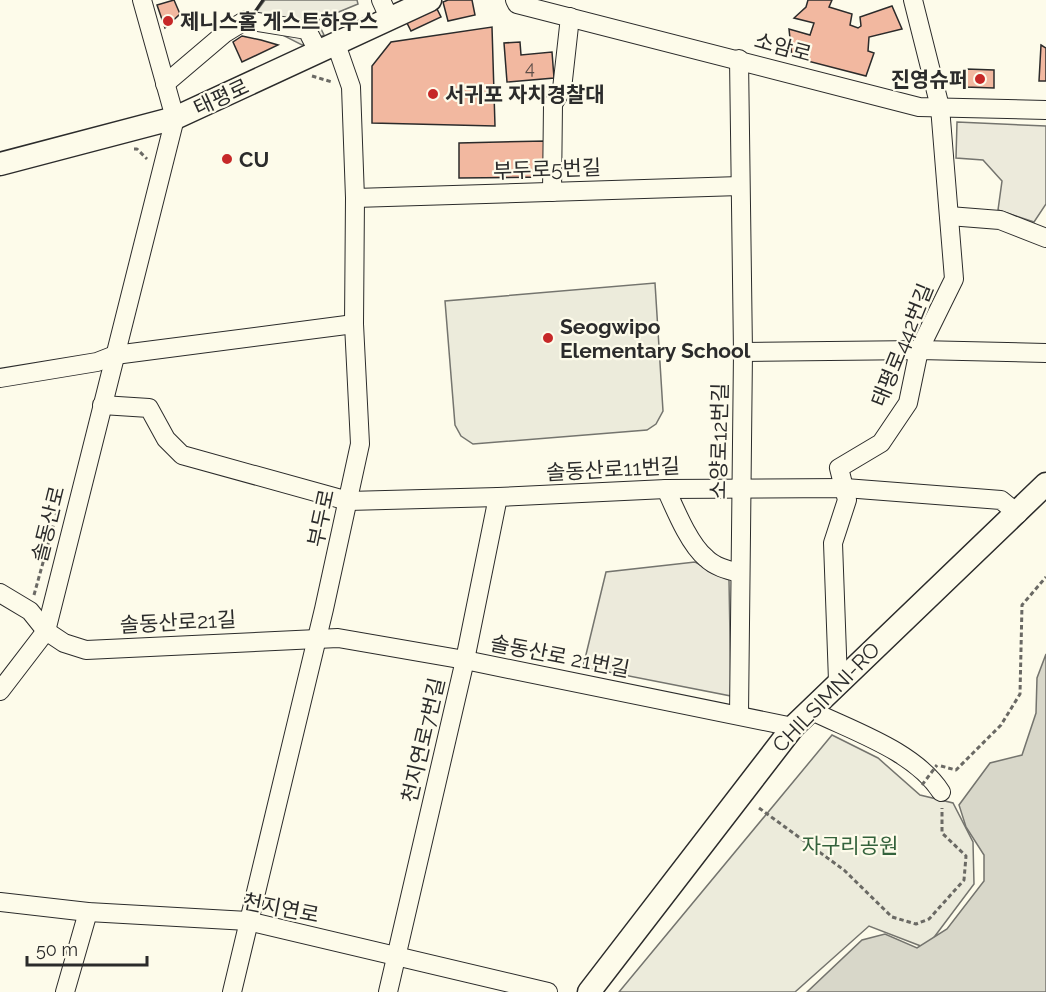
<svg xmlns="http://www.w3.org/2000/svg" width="1046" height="992" viewBox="0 0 1046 992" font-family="Raleway,'Noto Sans KR',sans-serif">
<rect width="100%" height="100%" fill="#fdfbea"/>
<g fill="#ecebdb" stroke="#74746e" stroke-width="1.5">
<path d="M655,283L663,411L656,424L647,430L473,444L461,436L455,425L445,301Z"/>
<path d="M832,735L878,758L920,795L953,803L973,842L974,884L926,948L869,926L795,992H619Z"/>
</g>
<g fill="#eceadb" stroke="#74746e" stroke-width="1.5">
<path d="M265,0H357L358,4L317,21L324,35L302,45L251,19Z"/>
<path d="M957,122L1046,126V204L1034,222L998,210L1002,181L983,160L956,158Z"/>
<path d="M695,562L729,580L731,696L583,667L606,572Z"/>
</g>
<path fill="#d8d7c9" stroke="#74746e" stroke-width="1.5" d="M1046,654V992H807L862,940L885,934L917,948L947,929L984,881V855L966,827L959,805L990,763L1022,755L1036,713L1037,678Z"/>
<g fill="#f2b8a0" stroke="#2b2b2b" stroke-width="1.5">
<path d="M174,0L180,14L165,28L157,5Z"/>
<path d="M448,0H472L475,15L448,21L443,2Z"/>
<path d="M808,0H832L829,7L852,14L850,25L858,28L861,26L860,17L892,6L902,29L869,37L868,51L874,53L866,76L792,57L789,29L810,35L814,23L794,18L806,7Z"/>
<path d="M435,5L441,17L411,31L405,19Z"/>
<path d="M492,27L495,126L372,123V66L391,42Z"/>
<path d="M242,36L261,40L278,45L242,62L233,42Z"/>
<path d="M520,42L521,55L552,52L554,78L507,82L504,43Z"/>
<path d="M1041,45L1046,48V81H1039Z"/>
<path d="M966,69L994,70V88L965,87Z"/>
<path d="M546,141L547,177L459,178V143Z"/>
</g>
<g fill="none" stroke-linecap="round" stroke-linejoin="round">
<defs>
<g id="minor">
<path d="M381,0L390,20"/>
<path d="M515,0L517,4L919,107L1046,110"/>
<path d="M165,84L225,33L246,20L307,30L318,51"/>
<path d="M552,192L553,104L562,89L570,17"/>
<path d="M355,198L740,186"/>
<path d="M949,216L1000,220L1046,238"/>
<path d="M743,352L919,350L1046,353"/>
<path d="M0,378L97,362L115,355L354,324"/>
<path d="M102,405L149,408L166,439L182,455L348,501L498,497L666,489L845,488L1001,500L1018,514"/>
<path d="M666,489C675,509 689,544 706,558C715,567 728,570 740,573"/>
<path d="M0,593L30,611L46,631L64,643L86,650L338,638L465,660L793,727"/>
<path d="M838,681L833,543L847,500L839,468L881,443L908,403L919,350L954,279L940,107L913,0"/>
<path d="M0,691L46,631L175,118L142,0"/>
<path d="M810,710C852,731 915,751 941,792"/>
<path d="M739,715L743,352L739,59"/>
<path d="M0,902L88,912L248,921L548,992"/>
<path d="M65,992L88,912"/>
<path d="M232,992L324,609L360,444L354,324L355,198L351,87L336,44"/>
<path d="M388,992L465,660L498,497"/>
</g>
<g id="major">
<path d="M0,164L175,118L430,0"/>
<path d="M589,992L793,727L1046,484"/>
</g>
</defs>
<use href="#minor" stroke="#2b2b2b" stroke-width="20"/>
<use href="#major" stroke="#2b2b2b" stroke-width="25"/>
<g stroke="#6a6964" stroke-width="3" stroke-dasharray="4.5 3" stroke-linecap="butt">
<path d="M312,76L332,82"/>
<path d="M134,149H137L147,159"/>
<path d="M34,595L57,512"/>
<path d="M941,766L956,770L1001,725L1020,694L1022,605L1046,577"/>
<path d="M759,808L844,870L892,917L916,924L929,919L964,880L966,856L942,833V808"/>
</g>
<use href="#minor" stroke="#fdfbea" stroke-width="18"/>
<use href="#major" stroke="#fdfbea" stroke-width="22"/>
<path stroke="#6a6964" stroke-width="3" stroke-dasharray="4.5 3" stroke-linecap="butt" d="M922,785L937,765"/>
<path stroke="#2b2b2b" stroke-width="3" d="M252,16L263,0"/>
</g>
<g fill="#c62828" stroke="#fdfbea" stroke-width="2">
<circle cx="168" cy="21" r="6"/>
<circle cx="980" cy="79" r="6"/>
<circle cx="433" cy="94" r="6"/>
<circle cx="227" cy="159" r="6"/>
<circle cx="548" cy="338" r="6"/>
</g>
<g text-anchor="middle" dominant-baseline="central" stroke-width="4.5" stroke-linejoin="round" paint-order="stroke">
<g font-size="18" fill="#5d4e48">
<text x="530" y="67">4</text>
</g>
<g font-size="21" font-weight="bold" fill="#2b2b2b" stroke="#fdfbea" text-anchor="start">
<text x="180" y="21">제니스홀 게스트하우스</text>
<text x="968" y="79" text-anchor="end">진영슈퍼</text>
<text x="445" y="94">서귀포 자치경찰대</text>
<text x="239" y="159">CU</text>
<text x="560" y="326">Seogwipo<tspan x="560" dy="24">Elementary School</tspan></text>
</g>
<g font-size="21" fill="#2b2b2b" stroke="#fdfbea">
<text transform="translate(783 47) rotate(15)">소암로</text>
<text transform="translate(221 97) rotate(-25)">태평로</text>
<text transform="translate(547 169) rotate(-2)">부두로5번길</text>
<text transform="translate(902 345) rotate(-68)">태평로442번길</text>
<text transform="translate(719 441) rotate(-89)">소양로12번길</text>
<text transform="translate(613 469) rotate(-3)">솔동산로11번길</text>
<text transform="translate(321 518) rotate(-78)">부두로</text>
<text transform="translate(48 524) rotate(-76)">솔동산로</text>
<text transform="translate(178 622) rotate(-3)">솔동산로21길</text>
<text transform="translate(560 656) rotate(11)">솔동산로 21번길</text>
<text transform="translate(826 697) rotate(-46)">CHILSIMNI-RO</text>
<text transform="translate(423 740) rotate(-77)">천지연로7번길</text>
<text transform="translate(281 908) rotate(11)">천지연로</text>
</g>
<g font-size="21" fill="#34623c" stroke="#fdfbea">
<text x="850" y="845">자구리공원</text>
</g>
</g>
<path d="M27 956v9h120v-9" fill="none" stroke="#2b2b2b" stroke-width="3"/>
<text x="36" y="956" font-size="18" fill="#2b2b2b" stroke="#fdfbea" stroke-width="4.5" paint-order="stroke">50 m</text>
</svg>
